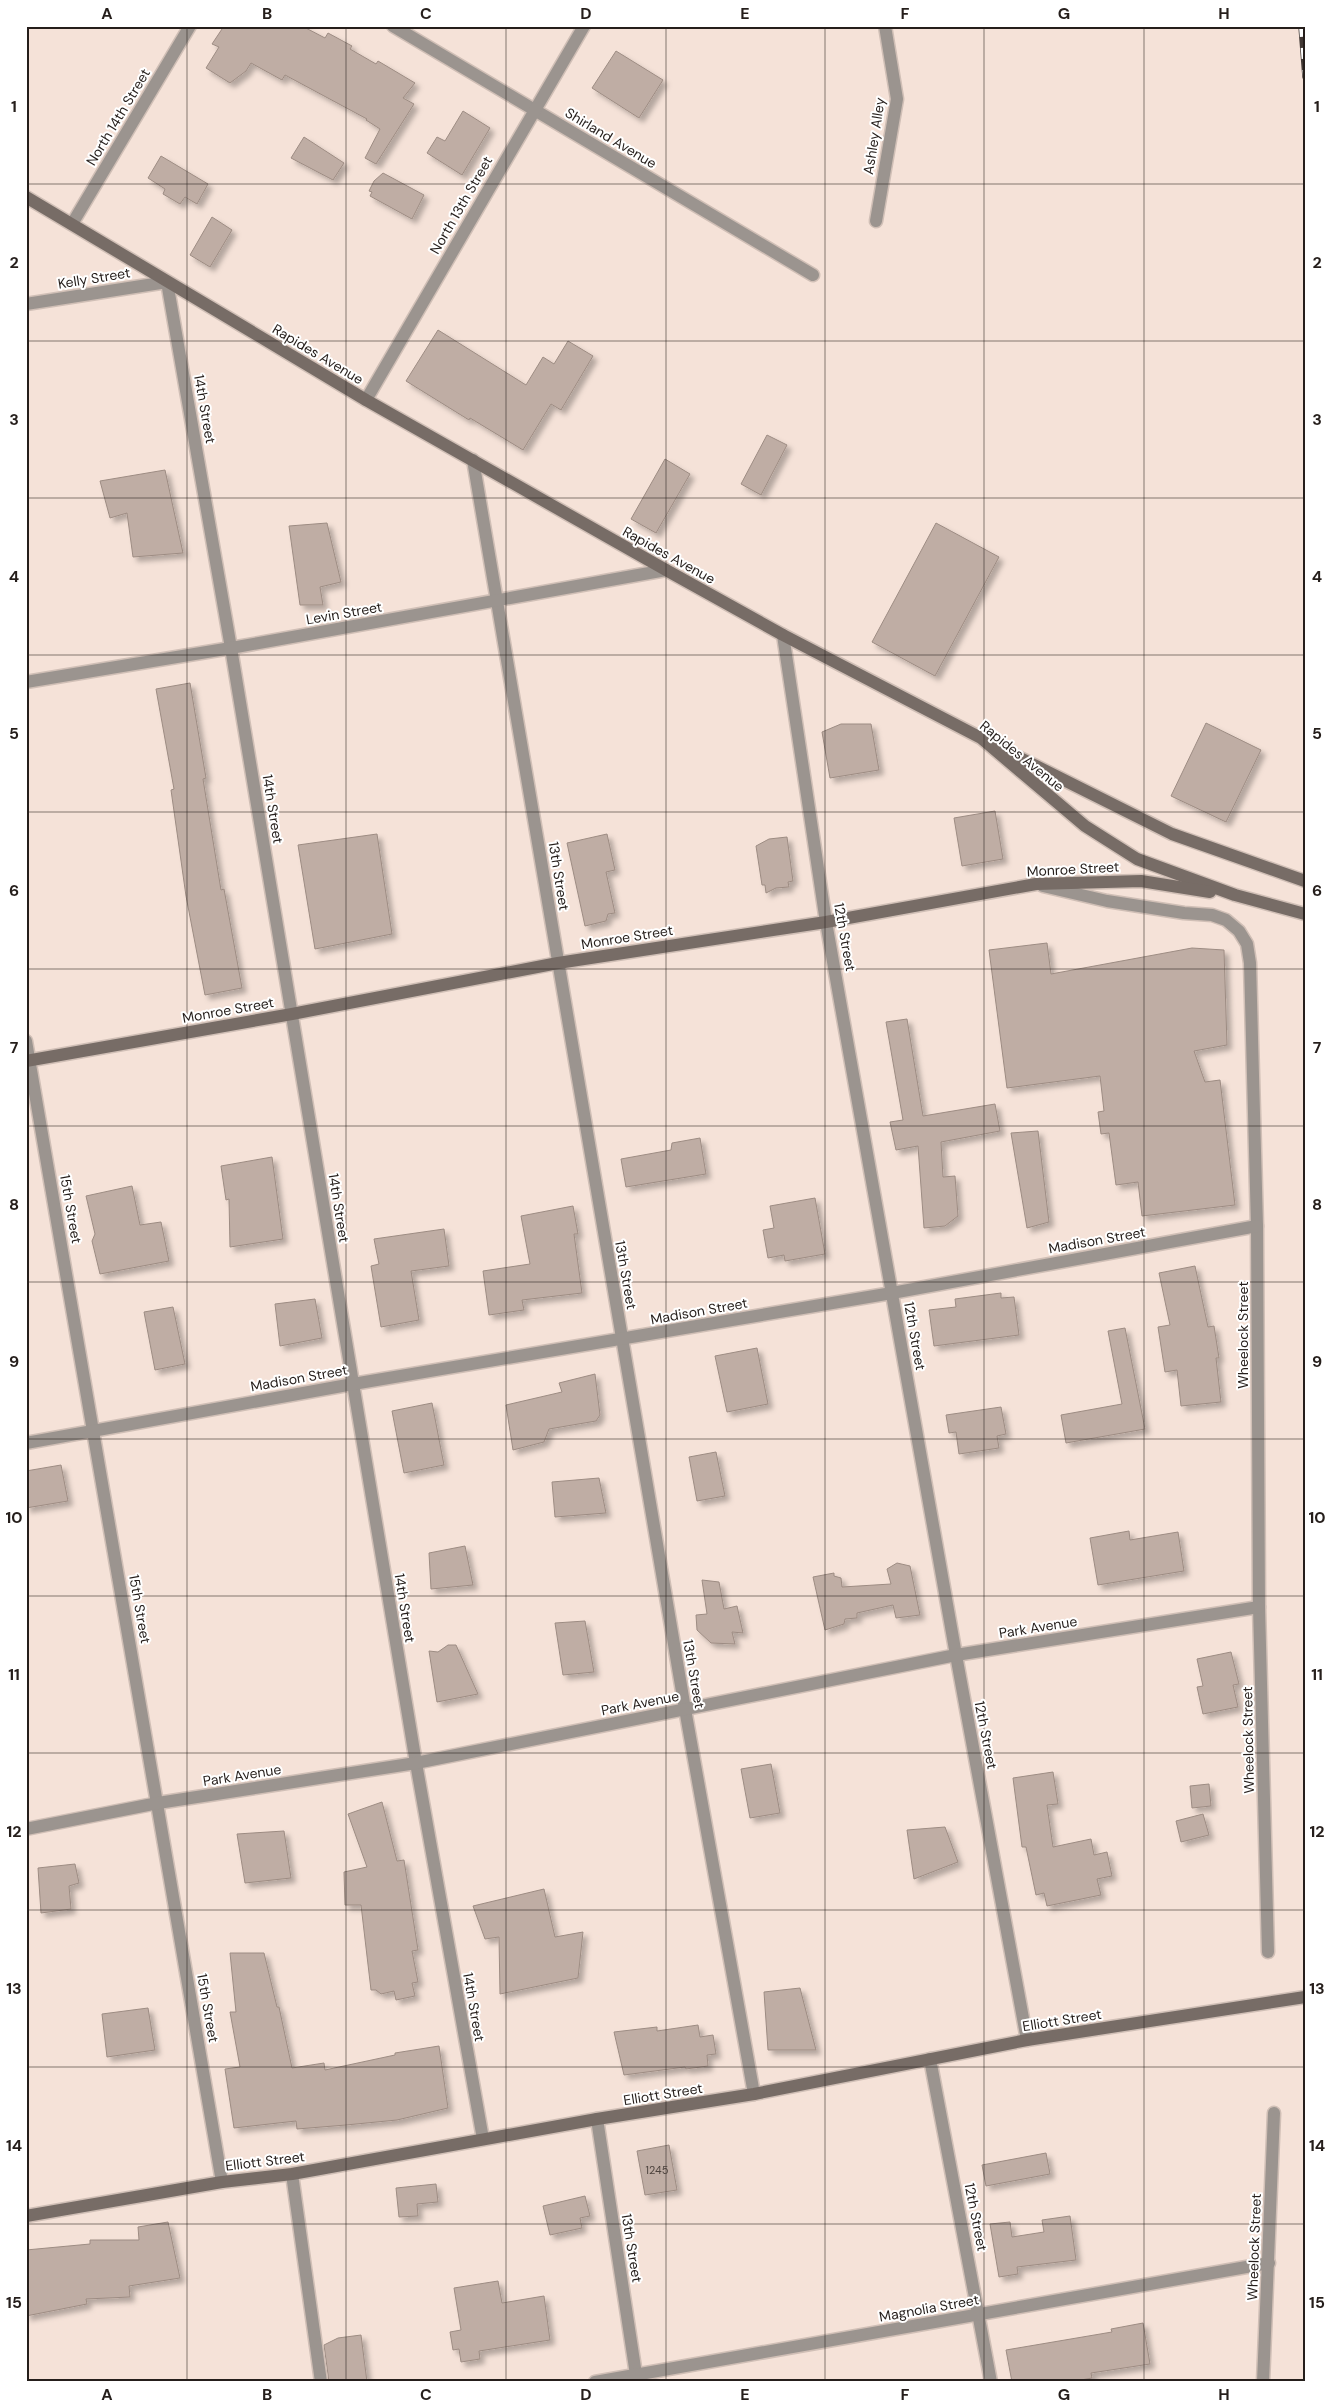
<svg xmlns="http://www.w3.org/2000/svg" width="1331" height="2408" viewBox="0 0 1331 2408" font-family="'DM Sans',sans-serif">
<defs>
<filter id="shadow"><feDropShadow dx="4.5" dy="4.5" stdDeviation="2.5" flood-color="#0004"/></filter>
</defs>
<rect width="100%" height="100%" fill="#f5e2d8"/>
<g fill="#bfada4" stroke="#9d8c83" filter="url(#shadow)">
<path d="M224,26H302L325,38L328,33L352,46L350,49L376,64L378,61L415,83L403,98L414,104L376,164L365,158L380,129L366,120L367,119L285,75L282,80L251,63L246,71L230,83L206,68L219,47L212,44Z"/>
<path d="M616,51L663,80L639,118L592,88Z"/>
<path d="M463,111L490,128L462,175L427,153L437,137L445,141Z"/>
<path d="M304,137L344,163L333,180L291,158Z"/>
<path d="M161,156L208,184L197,204L185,197L180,204L163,194L165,189L148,178Z"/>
<path d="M383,173L424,195L412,219L370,196L372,192L369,191L374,181Z"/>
<path d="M212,217L232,230L210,267L190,255Z"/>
<path d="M438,330L526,385L543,357L554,364L568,341L593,356L561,410L551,404L523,450L470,418L469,420L406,381Z"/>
<path d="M767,435L787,445L761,495L741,484Z"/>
<path d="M665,459L690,474L656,533L631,519Z"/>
<path d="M165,470L183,553L133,557L127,513L110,518L100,481Z"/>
<path d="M327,523L341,582L320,587L323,605H300L289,526Z"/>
<path d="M936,523L999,557L935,676L872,642Z"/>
<path d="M190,683L206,778L203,779L221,890L224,889L242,988L205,995L186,896L171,790L174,789L156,689Z"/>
<path d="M1206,723L1261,750L1226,822L1171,796Z"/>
<path d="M841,724H871L879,770L830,778L822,732Z"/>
<path d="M995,811L1003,859L962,866L954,818Z"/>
<path d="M377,834L392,934L315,949L298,845Z"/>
<path d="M607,834L615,870L606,872L615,913L608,914L606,921L585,926L567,843Z"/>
<path d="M787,837L793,881L788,882L789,887L776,888L766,893L765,885H762L756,846L769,839Z"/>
<path d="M1047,943L1051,974L1192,948L1224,950L1227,1045L1194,1051L1205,1082L1220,1080L1235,1205L1142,1216L1138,1182L1116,1185L1109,1133L1101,1134L1098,1112L1104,1111L1100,1076L1007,1088L989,950Z"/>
<path d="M907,1019L923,1116L995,1104L1000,1131L941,1142L943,1177L955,1176L958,1216L945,1226L924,1228L918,1146L896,1150L890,1122L903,1120L886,1022Z"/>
<path d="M1038,1131L1049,1222L1027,1228L1011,1133Z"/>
<path d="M700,1138L706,1174L626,1187L621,1159L671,1150L672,1143Z"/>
<path d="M272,1157L283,1239L230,1247L229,1199L226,1200L221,1166Z"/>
<path d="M132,1186L140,1225L161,1222L169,1261L100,1274L92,1241L95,1234L86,1196Z"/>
<path d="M815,1198L825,1254L785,1261L784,1255L768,1258L763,1230L774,1228L770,1206Z"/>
<path d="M573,1206L578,1234H574L582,1293L522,1300L524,1310L489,1315L483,1271L530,1264L521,1216Z"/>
<path d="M444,1229L449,1266L411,1271L419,1320L381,1327L371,1266L379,1264L374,1239Z"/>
<path d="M1195,1266L1208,1327L1214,1326L1219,1358H1216L1221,1402L1181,1406L1177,1370L1165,1372L1158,1327L1170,1325L1159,1273Z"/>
<path d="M1001,1293V1298L1014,1297L1019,1335L934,1346L929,1310L956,1307L955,1299Z"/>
<path d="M315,1299L322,1338L280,1346L275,1304Z"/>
<path d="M173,1307L185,1364L155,1370L144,1312Z"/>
<path d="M1125,1328L1145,1429L1066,1443L1061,1415L1122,1404L1108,1331Z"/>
<path d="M757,1348L768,1404L727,1412L715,1356Z"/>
<path d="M595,1374L600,1415L596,1421L549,1429L544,1442L513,1450L506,1405L562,1392L559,1383Z"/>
<path d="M432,1403L444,1465L404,1473L392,1411Z"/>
<path d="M1001,1407L1006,1434L997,1436L999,1448L959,1454L956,1432L949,1433L946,1415Z"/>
<path d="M716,1452L725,1496L697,1501L689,1457Z"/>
<path d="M61,1465L68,1501L26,1508V1471Z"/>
<path d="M599,1478L606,1513L555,1517L552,1482Z"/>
<path d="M1129,1531L1130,1540L1178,1532L1184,1571L1098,1585L1090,1538Z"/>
<path d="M465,1546L473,1585L431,1589L429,1553Z"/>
<path d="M897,1563L910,1566L920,1615L896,1618L893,1605L857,1613V1618L845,1619L844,1624L825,1630L813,1577L834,1573V1576L841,1578L842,1587L891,1584L887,1569Z"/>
<path d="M702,1580L719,1582L724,1609L737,1606L743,1633L732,1632L735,1644L711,1643L697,1630L696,1615L707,1614Z"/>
<path d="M585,1621L594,1672L563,1675L555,1623Z"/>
<path d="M448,1645H456L478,1694L437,1702L429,1651L438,1652Z"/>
<path d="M1231,1652L1239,1684L1233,1685L1238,1707L1203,1714L1197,1687L1203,1686L1197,1659Z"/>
<path d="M771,1764L780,1813L750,1818L741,1769Z"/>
<path d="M1053,1772L1058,1804L1047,1805L1053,1847L1091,1839L1094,1855L1107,1852L1112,1876L1097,1879L1101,1895L1047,1906L1044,1893L1036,1895L1026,1847H1022L1013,1778Z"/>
<path d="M1209,1784L1211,1806L1192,1808L1190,1786Z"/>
<path d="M382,1802L397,1861L404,1860L418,1950L412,1951L418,1982L412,1983L415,1996L396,2000L394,1991L381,1994L376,1990H371L361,1905H345L344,1872L367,1867L348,1814Z"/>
<path d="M1203,1814L1209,1835L1181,1842L1176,1821Z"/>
<path d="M945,1827L958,1862L914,1879L907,1830Z"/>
<path d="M284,1831L291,1878L245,1883L237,1834Z"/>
<path d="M75,1864L79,1883L69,1886L71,1909L41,1913L38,1868Z"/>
<path d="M544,1889L555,1937L583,1932L578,1978L500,1994L499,1937L485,1939L473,1906Z"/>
<path d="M230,1953H264L277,2007H279L292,2068L324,2063L325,2070L395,2055V2053L439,2046L448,2108L397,2120L346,2125L297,2129L296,2121L234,2128L225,2069L240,2067L230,2012H236Z"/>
<path d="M800,1988L816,2050H768L764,1992Z"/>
<path d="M148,2008L155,2050L107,2057L102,2014Z"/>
<path d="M698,2025L700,2037L713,2035L716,2054L707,2055L708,2066L686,2069L685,2067L624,2075L614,2032L657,2027V2031Z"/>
<path d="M669,2145L677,2190L645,2195L637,2151Z"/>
<path d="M1046,2153L1050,2174L986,2186L982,2165Z"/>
<path d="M436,2184L438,2202L417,2204L418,2216L399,2217L396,2188Z"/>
<path d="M585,2196L590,2216L580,2218L582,2228L550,2235L543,2206Z"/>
<path d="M1070,2216L1076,2260L1017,2267L1018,2274L999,2277L990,2224L1010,2222L1012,2237L1044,2232L1042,2220Z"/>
<path d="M168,2222L180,2278L129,2286L130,2297L86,2299L87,2304L26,2316V2250L90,2244V2240H139L138,2227Z"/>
<path d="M498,2281L502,2303L544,2296L550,2340L479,2351L480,2359L461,2362L459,2349L453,2350L450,2332L461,2330L454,2288Z"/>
<path d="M1143,2323L1150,2364L1091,2373L1092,2378L1070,2382H1012L1006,2350L1112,2332L1111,2329Z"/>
<path d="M361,2335L367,2382H329L324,2345L338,2338Z"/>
</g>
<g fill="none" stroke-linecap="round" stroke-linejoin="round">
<defs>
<g id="street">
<path d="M393,26L813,275"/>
<path d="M876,221L897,99L885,26"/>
<path d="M72,224L190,26"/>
<path d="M26,304L167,282L231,648L416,1763L483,2139"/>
<path d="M366,400L584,26"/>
<path d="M473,460L685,1709L754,2094"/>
<path d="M783,635L826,922L956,1655L1027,2040"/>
<path d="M26,682L231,648L666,570"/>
<path d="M1043,886L1107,901L1184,913L1212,915L1226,920L1239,931L1247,944L1250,963L1257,1226L1259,1607L1268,1952"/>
<path d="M26,1041L222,2182"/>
<path d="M26,1443L353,1384L892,1293L1257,1226"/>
<path d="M26,1829L158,1803L416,1763L956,1655L1259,1607"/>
<path d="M930,2059L991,2382"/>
<path d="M597,2119L637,2381"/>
<path d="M292,2174L321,2382"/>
<path d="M595,2382L1269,2263"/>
<path d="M1263,2382L1274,2113"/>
</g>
<g id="secondary">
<path d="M26,197L366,400L666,570L783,635L981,738L1085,826L1137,859L1235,895L1305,914"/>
<path d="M996,746L1172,834L1305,881"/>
<path d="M26,1061L292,1014L558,963L826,922L1036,884L1141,881L1210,892"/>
<path d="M26,2216L222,2182L292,2174L597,2119L754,2094L1027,2040L1305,1997"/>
</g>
</defs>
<use href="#street" stroke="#d0bfb6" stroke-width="15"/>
<use href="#secondary" stroke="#d0bfb6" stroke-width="15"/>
<use href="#street" stroke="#9b948f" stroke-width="12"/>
<use href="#secondary" stroke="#776c66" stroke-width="12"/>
<defs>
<path id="rail" d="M1301,26L1305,77"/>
</defs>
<use href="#rail" stroke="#423935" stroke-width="5.5"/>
<use href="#rail" stroke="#fff" stroke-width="4" stroke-dasharray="11" stroke-linecap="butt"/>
</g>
<path fill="none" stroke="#251e1b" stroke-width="1" stroke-opacity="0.55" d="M187,26V2382M346,26V2382M506,26V2382M666,26V2382M825,26V2382M984,26V2382M1144,26V2382M26,184H1305M26,341H1305M26,498H1305M26,655H1305M26,812H1305M26,969H1305M26,1126H1305M26,1282H1305M26,1439H1305M26,1596H1305M26,1753H1305M26,1910H1305M26,2067H1305M26,2224H1305"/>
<g text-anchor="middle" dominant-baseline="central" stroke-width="4" stroke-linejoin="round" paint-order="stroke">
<g font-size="11" fill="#4c423d">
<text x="657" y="2170">1245</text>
</g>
<g font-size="14" fill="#251e1b" stroke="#fff">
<text transform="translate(118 117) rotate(-59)">North 14th Street</text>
<text transform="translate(874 136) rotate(-81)">Ashley Alley</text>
<text transform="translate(611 138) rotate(31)">Shirland Avenue</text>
<text transform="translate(461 205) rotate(-60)">North 13th Street</text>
<text transform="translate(94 278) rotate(-9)">Kelly Street</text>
<text transform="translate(318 354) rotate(31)">Rapides Avenue</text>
<text transform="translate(205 409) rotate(80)">14th Street</text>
<text transform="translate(669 555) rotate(29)">Rapides Avenue</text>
<text transform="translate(344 613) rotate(-10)">Levin Street</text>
<text transform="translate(1022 756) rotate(39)">Rapides Avenue</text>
<text transform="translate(273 809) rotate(81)">14th Street</text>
<text transform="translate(1073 869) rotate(-3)">Monroe Street</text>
<text transform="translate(559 876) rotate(81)">13th Street</text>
<text transform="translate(627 937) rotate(-9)">Monroe Street</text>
<text transform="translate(845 937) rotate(80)">12th Street</text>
<text transform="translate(228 1010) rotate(-10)">Monroe Street</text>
<text transform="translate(339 1208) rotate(81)">14th Street</text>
<text transform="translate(71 1209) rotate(80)">15th Street</text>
<text transform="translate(1097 1240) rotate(-10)">Madison Street</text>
<text transform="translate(626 1275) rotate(80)">13th Street</text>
<text transform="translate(699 1311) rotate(-10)">Madison Street</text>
<text transform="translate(1243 1335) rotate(-90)">Wheelock Street</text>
<text transform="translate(915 1336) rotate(80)">12th Street</text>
<text transform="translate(299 1378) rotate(-10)">Madison Street</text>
<text transform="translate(405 1608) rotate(81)">14th Street</text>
<text transform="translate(140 1609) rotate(80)">15th Street</text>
<text transform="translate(1038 1627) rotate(-9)">Park Avenue</text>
<text transform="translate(694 1674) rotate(80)">13th Street</text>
<text transform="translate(640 1703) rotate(-11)">Park Avenue</text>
<text transform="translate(986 1735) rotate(79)">12th Street</text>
<text transform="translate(1248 1740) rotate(-91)">Wheelock Street</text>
<text transform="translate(242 1775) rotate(-9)">Park Avenue</text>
<text transform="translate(474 2007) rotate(80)">14th Street</text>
<text transform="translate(208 2008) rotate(80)">15th Street</text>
<text transform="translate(1062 2020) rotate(-9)">Elliott Street</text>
<text transform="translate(663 2094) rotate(-9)">Elliott Street</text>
<text transform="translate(265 2161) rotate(-7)">Elliott Street</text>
<text transform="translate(976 2217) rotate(79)">12th Street</text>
<text transform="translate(1254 2247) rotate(-88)">Wheelock Street</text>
<text transform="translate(632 2248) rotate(81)">13th Street</text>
<text transform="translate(929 2308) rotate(-10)">Magnolia Street</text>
</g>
</g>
<rect width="1331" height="2408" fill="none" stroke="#ffffff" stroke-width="55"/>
<rect x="28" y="28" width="1276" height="2352" fill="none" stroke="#251e1b" stroke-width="2"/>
<g font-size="16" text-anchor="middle" font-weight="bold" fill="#251e1b">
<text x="107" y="19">A</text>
<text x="267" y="19">B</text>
<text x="426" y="19">C</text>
<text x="586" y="19">D</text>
<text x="745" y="19">E</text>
<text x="905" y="19">F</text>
<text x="1064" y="19">G</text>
<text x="1224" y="19">H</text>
<text x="14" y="112">1</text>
<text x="1317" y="112">1</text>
<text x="14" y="268">2</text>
<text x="1317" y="268">2</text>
<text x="14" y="425">3</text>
<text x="1317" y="425">3</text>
<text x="14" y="582">4</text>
<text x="1317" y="582">4</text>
<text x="14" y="739">5</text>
<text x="1317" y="739">5</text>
<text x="14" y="896">6</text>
<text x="1317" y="896">6</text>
<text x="14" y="1053">7</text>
<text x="1317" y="1053">7</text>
<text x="14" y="1210">8</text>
<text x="1317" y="1210">8</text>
<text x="14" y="1367">9</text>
<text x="1317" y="1367">9</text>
<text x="14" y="1523">10</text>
<text x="1317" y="1523">10</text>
<text x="14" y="1680">11</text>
<text x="1317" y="1680">11</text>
<text x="14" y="1837">12</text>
<text x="1317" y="1837">12</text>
<text x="14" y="1994">13</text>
<text x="1317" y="1994">13</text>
<text x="14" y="2151">14</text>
<text x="1317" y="2151">14</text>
<text x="14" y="2308">15</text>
<text x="1317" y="2308">15</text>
<text x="107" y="2400">A</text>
<text x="267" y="2400">B</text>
<text x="426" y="2400">C</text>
<text x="586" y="2400">D</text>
<text x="745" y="2400">E</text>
<text x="905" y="2400">F</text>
<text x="1064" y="2400">G</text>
<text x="1224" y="2400">H</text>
</g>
</svg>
